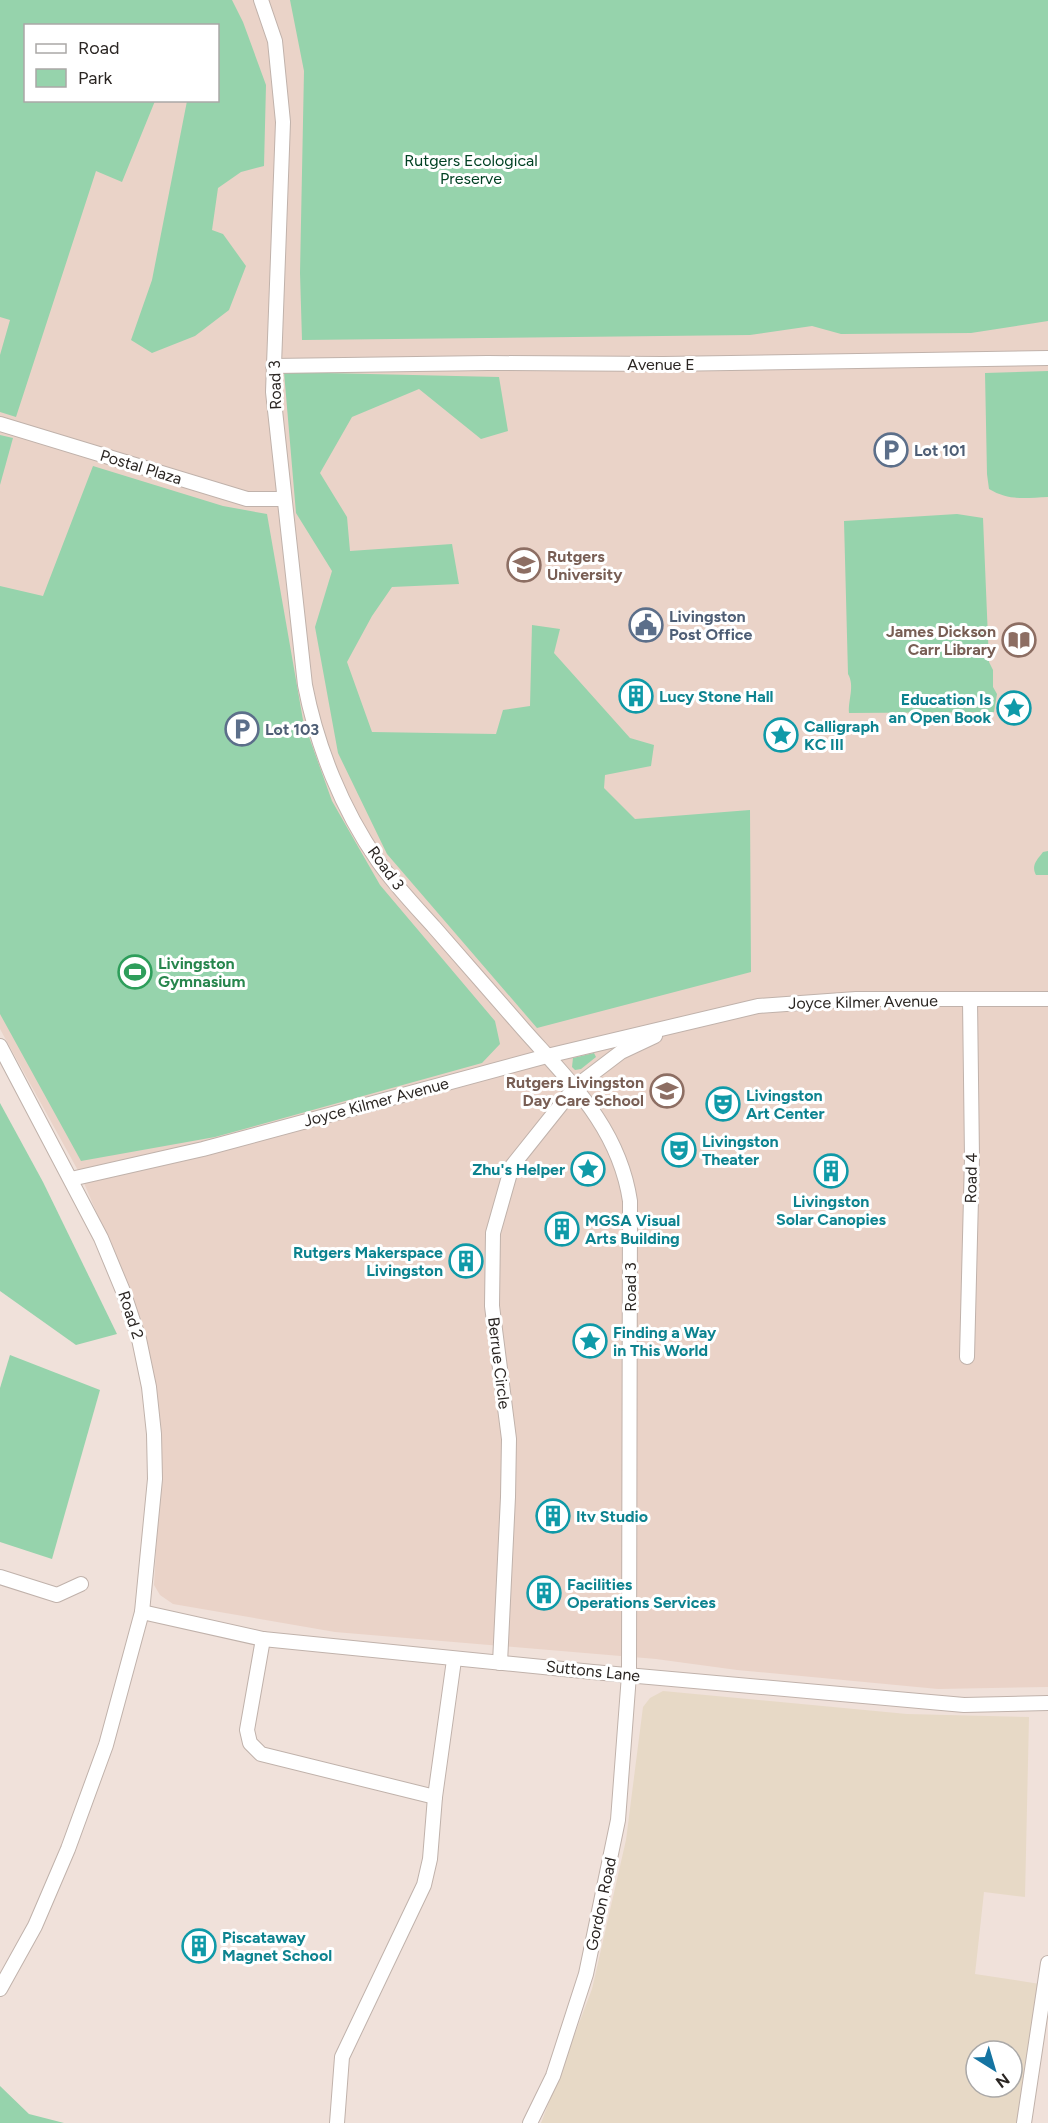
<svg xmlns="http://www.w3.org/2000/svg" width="1048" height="2123" viewBox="0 0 1048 2123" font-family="Figtree,sans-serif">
<rect width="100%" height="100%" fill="#f0e1da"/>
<path fill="#e7d9c6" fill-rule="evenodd" d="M663,1691L907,1714L1029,1717L1025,1897L984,1892L975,1974L1040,1984L1020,2123H541L592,1989L626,1840L643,1707L650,1698ZM976,2051H1012V2087H976Z"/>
<path fill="#ead3c8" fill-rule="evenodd" d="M0,0H1048V1687L938,1689L737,1670L656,1659L335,1632L173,1604L160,1595L154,1585L160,1479L130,1292L81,1176L0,1029ZM26,26H218V100H26Z"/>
<g fill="#96d3ac">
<path d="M0,0H232L243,22L266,85L264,166L241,172L218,188L212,230L223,234L246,266L229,310L195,336L152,353L131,340L152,280L187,101L218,100V26H26V100L155,101L122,182L96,171L16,417L0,412V355L10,320L0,317Z"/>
<path d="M290,0H1048V321L971,333L841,334L812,326L750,335L302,340L300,273L304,71Z"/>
<path d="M1048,371V497C1025,498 1009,501 989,489L987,474L985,373Z"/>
<path d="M284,372L499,377L508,431L481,439L419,389L352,417L320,473L347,517L350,551L452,544L459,584L392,587L372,616L347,662L372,732L496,734L503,710L530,706L532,625L560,629L554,653L630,738L654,745L651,766L605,775L604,788L635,819L750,810L751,972L537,1028L387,854L338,753L315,627L332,571L296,513Z"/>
<path d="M0,435L13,438L0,485Z"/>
<path d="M93,466L223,506L267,514L303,720L332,801L380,885L495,1021L500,1044L482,1063L215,1137L81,1161L0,1014V586L43,596Z"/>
<path d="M957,514L983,518L989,662L993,670V687L997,694L994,712L849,713C848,700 855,686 848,674L844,521Z"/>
<path d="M1048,851V875H1036C1031,865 1037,860 1043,852Z"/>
<path d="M594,1053L596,1057L581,1069L575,1070L572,1067L573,1058Z"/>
<path d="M0,1103L43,1182L117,1334L76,1345L0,1291Z"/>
<path d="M10,1355L100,1390L52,1559L0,1542V1388Z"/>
<path d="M0,2086L29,2114L64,2123H0Z"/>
</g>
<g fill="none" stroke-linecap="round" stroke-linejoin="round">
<defs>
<g id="minor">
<path d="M261,0L275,41L283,122L273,392L305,685C317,747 342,809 378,861C394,884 415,906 434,927C464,961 494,996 524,1030C571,1083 619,1128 630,1201L629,1675L618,1820L586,1974L553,2076L530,2123"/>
<path d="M273,366L488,363L663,364L1048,358"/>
<path d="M0,424L247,499H284"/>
<path d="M0,1046L101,1238L123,1291L139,1339L149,1387L154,1434L155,1479L142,1612L106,1745L68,1849L35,1926L0,1989"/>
<path d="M71,1179L203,1149L547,1056L758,1006L856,999H1048"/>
<path d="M967,1357L972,1158L970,1000"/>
<path d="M0,1577L57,1595L81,1584"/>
<path d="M142,1612L263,1639L593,1672L964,1705L1048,1703"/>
<path d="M263,1639L247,1730L250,1743L261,1754L435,1797"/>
<path d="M500,1663L508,1497L509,1439L492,1306L493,1233L512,1166L575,1087L621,1052L655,1036"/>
<path d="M337,2123L342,2057L424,1885L430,1859L435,1797L454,1660"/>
<path d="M1024,2123L1048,1963"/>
</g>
</defs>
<use href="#minor" stroke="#c0b2ab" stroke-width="16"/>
<use href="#minor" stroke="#fff" stroke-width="14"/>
</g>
<defs>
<symbol id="parking-ring" viewBox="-11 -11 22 22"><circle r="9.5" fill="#fff" stroke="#5c6f8a" stroke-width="1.5"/><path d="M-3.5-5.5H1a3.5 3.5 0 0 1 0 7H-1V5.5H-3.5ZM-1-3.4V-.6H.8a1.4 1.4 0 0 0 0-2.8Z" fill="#5c6f8a"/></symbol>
<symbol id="university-ring" viewBox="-11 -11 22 22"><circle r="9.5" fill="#fff" stroke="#8d6e63" stroke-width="1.5"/><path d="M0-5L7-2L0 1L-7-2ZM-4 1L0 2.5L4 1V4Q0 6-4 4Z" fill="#8d6e63"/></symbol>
<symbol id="civic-ring" viewBox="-11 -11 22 22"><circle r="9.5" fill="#fff" stroke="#5c6f8a" stroke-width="1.5"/><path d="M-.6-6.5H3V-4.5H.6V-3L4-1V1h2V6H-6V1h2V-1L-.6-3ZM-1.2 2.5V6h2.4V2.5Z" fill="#5c6f8a"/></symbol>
<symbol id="library-ring" viewBox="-11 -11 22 22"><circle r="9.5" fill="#fff" stroke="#8d6e63" stroke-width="1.5"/><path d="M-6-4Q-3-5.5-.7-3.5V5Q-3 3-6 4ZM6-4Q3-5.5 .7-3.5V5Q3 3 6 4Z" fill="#8d6e63"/></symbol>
<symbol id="building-ring" viewBox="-11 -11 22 22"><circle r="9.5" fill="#fff" stroke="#0f9aa8" stroke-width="1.5"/><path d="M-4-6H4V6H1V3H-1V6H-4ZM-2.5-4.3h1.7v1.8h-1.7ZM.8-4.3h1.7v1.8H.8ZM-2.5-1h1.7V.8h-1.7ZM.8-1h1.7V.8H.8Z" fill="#0f9aa8"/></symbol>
<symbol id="sight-ring" viewBox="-11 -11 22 22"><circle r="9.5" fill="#fff" stroke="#0f9aa8" stroke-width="1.5"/><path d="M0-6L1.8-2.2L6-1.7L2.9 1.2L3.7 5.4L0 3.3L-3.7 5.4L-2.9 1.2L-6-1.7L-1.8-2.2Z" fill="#0f9aa8"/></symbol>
<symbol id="stadium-ring" viewBox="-11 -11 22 22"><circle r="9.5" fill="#fff" stroke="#2e9e5b" stroke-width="1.5"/><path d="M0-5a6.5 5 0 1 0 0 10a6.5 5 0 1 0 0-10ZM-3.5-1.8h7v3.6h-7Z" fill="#2e9e5b"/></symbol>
<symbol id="school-ring" viewBox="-11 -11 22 22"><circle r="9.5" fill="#fff" stroke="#8d6e63" stroke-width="1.5"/><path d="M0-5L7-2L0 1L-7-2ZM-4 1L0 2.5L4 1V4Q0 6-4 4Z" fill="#8d6e63"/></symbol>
<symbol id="theatre-ring" viewBox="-11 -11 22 22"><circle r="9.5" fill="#fff" stroke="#0f9aa8" stroke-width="1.5"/><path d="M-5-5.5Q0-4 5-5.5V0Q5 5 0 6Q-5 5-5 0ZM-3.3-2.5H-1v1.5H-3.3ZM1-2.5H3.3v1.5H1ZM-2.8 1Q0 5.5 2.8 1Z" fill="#0f9aa8"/></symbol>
</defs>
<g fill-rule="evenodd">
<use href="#parking-ring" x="872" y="431" width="38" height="38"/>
<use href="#university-ring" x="505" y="546" width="38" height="38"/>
<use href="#civic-ring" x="627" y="606" width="38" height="38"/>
<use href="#library-ring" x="1000" y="621" width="38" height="38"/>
<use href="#building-ring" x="617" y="677" width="38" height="38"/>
<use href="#sight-ring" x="995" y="689" width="38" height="38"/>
<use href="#parking-ring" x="223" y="710" width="38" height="38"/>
<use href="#sight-ring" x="762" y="716" width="38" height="38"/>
<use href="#stadium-ring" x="116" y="953" width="38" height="38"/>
<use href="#school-ring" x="648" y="1072" width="38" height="38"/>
<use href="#theatre-ring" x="704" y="1085" width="38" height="38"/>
<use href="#theatre-ring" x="660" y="1131" width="38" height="38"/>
<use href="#sight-ring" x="569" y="1150" width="38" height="38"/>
<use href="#building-ring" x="812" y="1152" width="38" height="38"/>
<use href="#building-ring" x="543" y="1210" width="38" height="38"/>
<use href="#building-ring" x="447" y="1242" width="38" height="38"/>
<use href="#sight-ring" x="571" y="1322" width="38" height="38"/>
<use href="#building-ring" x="534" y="1497" width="38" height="38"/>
<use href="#building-ring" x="525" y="1574" width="38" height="38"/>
<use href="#building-ring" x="180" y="1927" width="38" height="38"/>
</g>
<g text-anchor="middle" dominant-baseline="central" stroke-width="6" stroke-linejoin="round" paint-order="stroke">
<g font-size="16" fill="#014123" stroke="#fff">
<text x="471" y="160">Rutgers Ecological<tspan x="471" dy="18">Preserve</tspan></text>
</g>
<g font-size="16" fill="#2b2623" stroke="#fff">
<text x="661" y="364">Avenue E</text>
<text transform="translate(275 385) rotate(-92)">Road 3</text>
<text transform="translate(141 467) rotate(17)">Postal Plaza</text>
<text transform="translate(386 868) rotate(54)">Road 3</text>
<text transform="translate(863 1002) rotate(-1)">Joyce Kilmer Avenue</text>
<text transform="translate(376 1102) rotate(-15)">Joyce Kilmer Avenue</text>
<text transform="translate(971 1178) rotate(-89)">Road 4</text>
<text transform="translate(630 1287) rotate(-90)">Road 3</text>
<text transform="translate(131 1315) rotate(72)">Road 2</text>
<text transform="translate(499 1363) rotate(83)">Berrue Circle</text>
<text transform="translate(593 1671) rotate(6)">Suttons Lane</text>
<text transform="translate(601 1904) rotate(-78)">Gordon Road</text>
</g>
<g font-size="16" font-weight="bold" fill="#4e5e75" stroke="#fff" text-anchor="start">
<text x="914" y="450">Lot 101</text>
<text x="669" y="616">Livingston<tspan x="669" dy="18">Post Office</tspan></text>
<text x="265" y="729">Lot 103</text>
</g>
<g font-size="16" font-weight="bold" fill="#785e54" stroke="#fff" text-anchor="end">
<text x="547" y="556" text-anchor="start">Rutgers<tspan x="547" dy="18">University</tspan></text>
<text x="996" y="631">James Dickson<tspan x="996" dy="18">Carr Library</tspan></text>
<text x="644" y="1082">Rutgers Livingston<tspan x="644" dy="18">Day Care School</tspan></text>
</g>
<g font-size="16" font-weight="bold" fill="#0d838f" stroke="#fff" text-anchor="start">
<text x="659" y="696">Lucy Stone Hall</text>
<text x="991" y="699" text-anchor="end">Education Is<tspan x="991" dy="18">an Open Book</tspan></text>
<text x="804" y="726">Calligraph<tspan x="804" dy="18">KC III</tspan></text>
<text x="746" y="1095">Livingston<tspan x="746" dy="18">Art Center</tspan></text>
<text x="702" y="1141">Livingston<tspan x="702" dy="18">Theater</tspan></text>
<text x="565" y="1169" text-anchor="end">Zhu's Helper</text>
<text x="831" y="1201" text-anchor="middle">Livingston<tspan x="831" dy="18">Solar Canopies</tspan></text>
<text x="585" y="1220">MGSA Visual<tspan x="585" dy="18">Arts Building</tspan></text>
<text x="443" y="1252" text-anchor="end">Rutgers Makerspace<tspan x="443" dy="18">Livingston</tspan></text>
<text x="613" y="1332">Finding a Way<tspan x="613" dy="18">in This World</tspan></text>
<text x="576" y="1516">Itv Studio</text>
<text x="567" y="1584">Facilities<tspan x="567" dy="18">Operations Services</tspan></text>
<text x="222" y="1937">Piscataway<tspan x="222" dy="18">Magnet School</tspan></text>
</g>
<g font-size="16" font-weight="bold" fill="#27864d" stroke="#fff" text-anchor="start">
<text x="158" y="963">Livingston<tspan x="158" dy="18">Gymnasium</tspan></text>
</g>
</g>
<rect x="24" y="24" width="195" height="78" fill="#ffffff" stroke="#aaa8a7" stroke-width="1.5"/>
<rect x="36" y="44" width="30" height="9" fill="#ffffff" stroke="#aaa8a7" stroke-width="1.5"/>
<text x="78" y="54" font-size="18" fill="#2b2623">Road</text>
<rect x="36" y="69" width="30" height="18" fill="#96d3ac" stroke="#aaa8a7" stroke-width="1.5"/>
<text x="78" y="84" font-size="18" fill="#2b2623">Park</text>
<g transform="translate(994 2069) rotate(143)"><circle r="28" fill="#ffffff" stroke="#aaa8a7" stroke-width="1.5"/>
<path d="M0-4.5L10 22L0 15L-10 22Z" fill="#1574a2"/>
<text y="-9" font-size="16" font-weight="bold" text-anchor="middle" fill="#2b2623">N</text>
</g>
</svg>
